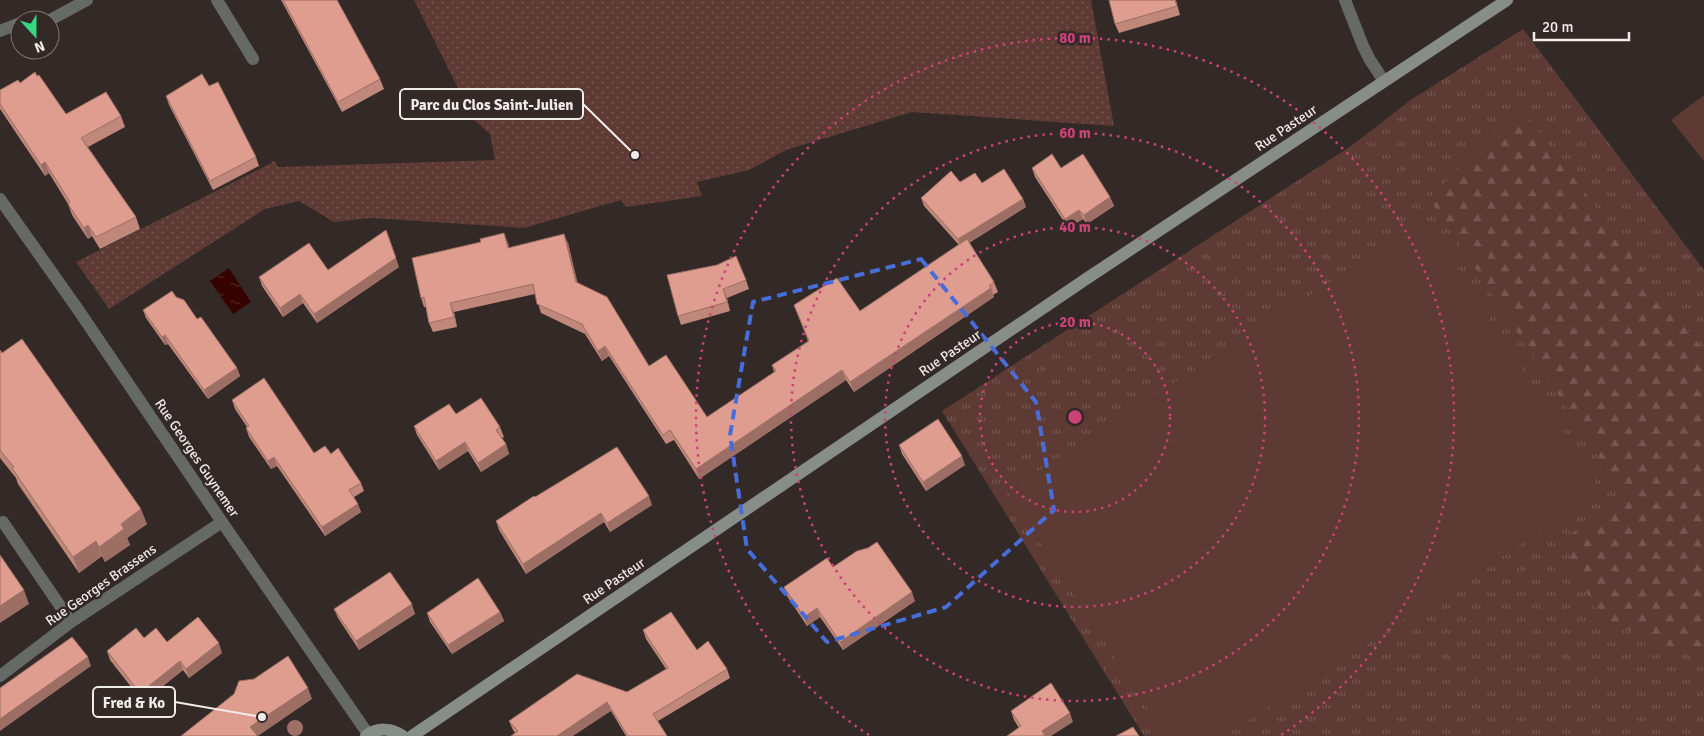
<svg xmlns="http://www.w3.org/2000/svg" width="1704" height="736" viewBox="0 0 1704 736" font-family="Signika,sans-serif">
<defs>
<pattern id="grass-tufts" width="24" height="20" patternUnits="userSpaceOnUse" patternTransform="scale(1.25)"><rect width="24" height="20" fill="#5d3a33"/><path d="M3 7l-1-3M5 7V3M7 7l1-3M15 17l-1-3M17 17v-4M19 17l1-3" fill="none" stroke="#755751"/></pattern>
<pattern id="forest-firs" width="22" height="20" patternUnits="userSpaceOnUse" patternTransform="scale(1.25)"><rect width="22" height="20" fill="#5d3a33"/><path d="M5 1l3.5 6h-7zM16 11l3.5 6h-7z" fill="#755751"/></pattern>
<pattern id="park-dots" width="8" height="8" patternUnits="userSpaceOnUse" patternTransform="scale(1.25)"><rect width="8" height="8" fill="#5d3a33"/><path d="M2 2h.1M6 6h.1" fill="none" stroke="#755751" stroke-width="1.8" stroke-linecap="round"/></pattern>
<pattern id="water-ripples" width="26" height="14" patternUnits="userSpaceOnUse" patternTransform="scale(1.25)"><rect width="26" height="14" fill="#360200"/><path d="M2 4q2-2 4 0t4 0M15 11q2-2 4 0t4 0" fill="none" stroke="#542725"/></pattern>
</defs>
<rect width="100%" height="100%" fill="#332927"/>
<path fill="url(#grass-tufts)" d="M1523,29L1704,270V736H1144L942,411L1351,146L1412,99Z"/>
<path fill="url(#forest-firs)" d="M1521,108L1704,351V643L1687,653L1598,617L1562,539L1627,499L1429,198Z"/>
<path fill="url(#park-dots)" d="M414,0H1091L1114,126L912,112L786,150L749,170L697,182L702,196L626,207L621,200L524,228L371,218L334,222L299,201L265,209L109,309L76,262L275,161L278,167L495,160L490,134L474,120Z"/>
<g fill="#5d3a33">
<path d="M1704,95V161L1671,120Z"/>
<path d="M1426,220L1602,492L1224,736H1166L1007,491Z"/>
</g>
<path fill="url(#water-ripples)" d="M229,268L251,302L233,314L210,281Z"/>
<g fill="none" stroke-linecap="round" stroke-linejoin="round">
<g stroke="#666a67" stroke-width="12">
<path d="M217,0L253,59"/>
<path d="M1345,0L1363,46L1370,60L1384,81"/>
<path d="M50,20L87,0"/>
<path d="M0,31L20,23"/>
<path d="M0,199L77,308L222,522L368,734"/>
<path d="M3,522L71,622"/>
<path d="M0,676L71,622L222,522"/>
</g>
<g stroke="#878e89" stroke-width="12">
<path d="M366,736C377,727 392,728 403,736"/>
<path d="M412,736L1086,279L1507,0"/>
</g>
</g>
<circle fill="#9e7067" cx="295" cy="728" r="8"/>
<g fill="#c0877b">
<path d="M281,0H337L380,79L384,89L342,112Z"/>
<path d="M1176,0L1180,15L1119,33L1115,24Z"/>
<path d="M20,83L66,114L121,116L125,127L88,147L136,217L140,229L100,249L92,236L88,239L72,215L68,204L49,173L45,176L0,109V90Z"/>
<path d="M166,96L256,157L259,166L213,190L169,105Z"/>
<path d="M1032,168H1061L1110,197L1114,206L1087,224L1083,219L1068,228L1035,177Z"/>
<path d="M960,182L982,183L1023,199L1026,207L969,243L994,282L998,292L993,295L994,297L854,392L846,380L699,479L674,440L666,444L609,356L602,361L585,334L541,313L535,294L454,312L457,327L433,332L429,323L426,307H424L421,298L508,243L509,248L568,243L577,283L649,366L707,417L774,372L772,365L808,341L794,305L860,311L959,245L924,206L921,198Z"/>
<path d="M717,265L746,280L749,289L727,298L730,311L681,325L678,316Z"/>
<path d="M399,267L317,323L303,303L283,317L262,286L259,277L328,270Z"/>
<path d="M176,297L197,319L237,368L240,376L208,399L168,344L165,345L146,318L143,310Z"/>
<path d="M0,350L147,524L127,538L130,545L105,562L102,556L79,573L18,484L16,478L0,458Z"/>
<path d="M232,400L314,453L331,454L361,483L364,491L354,497L361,512L325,536L277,466L271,469L249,437L246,428L247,427L235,409Z"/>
<path d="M456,414L500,427L504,437L502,438L506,444L509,454L481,472L468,451L439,470L417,435L414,426Z"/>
<path d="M899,445L965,465L926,491L902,454Z"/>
<path d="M535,497L652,505L610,532L604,522L526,574L499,530L496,521Z"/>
<path d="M833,567L915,601L843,650L820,617L807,626L787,596L784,587Z"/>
<path d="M334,609L415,614L359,650L338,618Z"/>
<path d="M500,612L504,621L452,654L430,622L427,613Z"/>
<path d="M643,630L697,650L727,669L730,678L658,721L667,736H626L611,711L515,733L513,730L509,721L627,692L666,669L646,639Z"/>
<path d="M144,638L167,642L222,653L189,678L183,670L143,702L110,660L107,651Z"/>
<path d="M1011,711L1073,722L1019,728L1014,720Z"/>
</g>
<g fill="#9c6e64">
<path d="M45,162L49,173L45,176L41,165Z"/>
<path d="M1110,197L1114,206L1087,224L1084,215Z"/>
<path d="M1023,199L1026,207L961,248L958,239Z"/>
<path d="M1079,210L1083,219L1068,228L1065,219Z"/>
<path d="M88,225L92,236L88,239L84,228Z"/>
<path d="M504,233L508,243L511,258L508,248Z"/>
<path d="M564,234L568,243L580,292L576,282Z"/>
<path d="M396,258L399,267L317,323L314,314Z"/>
<path d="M991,288L994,297L854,392L850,382Z"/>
<path d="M723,289L727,298L730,311L727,302Z"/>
<path d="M300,294L303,303L283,317L280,308Z"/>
<path d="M450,303L454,312L457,327L454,317Z"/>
<path d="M165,335L168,344L165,345L162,337Z"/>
<path d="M605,346L609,356L602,361L598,351Z"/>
<path d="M237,368L240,376L208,399L204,390Z"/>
<path d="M842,370L846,380L699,479L696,469Z"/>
<path d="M465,442L468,451L439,470L436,461Z"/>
<path d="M506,444L509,454L481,472L478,463Z"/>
<path d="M962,456L965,465L926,491L923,482Z"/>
<path d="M274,457L277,466L271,469L268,461Z"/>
<path d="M649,496L652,505L610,532L607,523Z"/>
<path d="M358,504L361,512L325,536L322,527Z"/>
<path d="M141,509L147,524L127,538L130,545L105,562L99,547L121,524Z"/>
<path d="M601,513L604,522L526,574L523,564Z"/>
<path d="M96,541L102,556L79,573L73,557Z"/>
<path d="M24,590L29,604L0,623V606Z"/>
<path d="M912,592L915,601L843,650L840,642Z"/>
<path d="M412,604L415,614L359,650L356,641Z"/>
<path d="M817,608L820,617L807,626L804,617Z"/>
<path d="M500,612L504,621L452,654L448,645Z"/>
<path d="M219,643L222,653L189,678L186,669Z"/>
<path d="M88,657L91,666L0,731V719Z"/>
<path d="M180,661L183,670L143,702L140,693Z"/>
<path d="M308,688L312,699L258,736H254L250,727Z"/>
<path d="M607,702L611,711L573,736H557Z"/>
<path d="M1070,713L1073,722L1051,736H1044L1042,731Z"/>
</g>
<g fill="#df9d8f" stroke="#9c6e64">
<path d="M283,0H337L380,79L338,102Z"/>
<path d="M1109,0H1175L1177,6L1115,24Z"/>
<path d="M35,72L37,76L39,75L66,114L106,92L121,116L81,138L136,217L96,237L88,225L84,228L68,204L70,202L45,162L41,165L0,104V90L18,80L20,83Z"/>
<path d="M202,74L209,86L218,82L256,157L210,181L166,96Z"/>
<path d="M1052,154L1061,168L1083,154L1110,197L1084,215L1079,210L1065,219L1032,168Z"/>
<path d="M1004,169L1023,199L958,239L921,198L951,171L960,182L975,173L982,183Z"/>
<path d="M386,230L396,258L314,314L300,294L280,308L259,277L309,243L328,270Z"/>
<path d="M504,233L508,248L564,234L576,282L607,297L649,366L666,355L707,417L776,371L772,365L809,341L794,305L837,278L860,311L967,239L994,282L989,286L991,288L850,382L842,370L696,469L670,430L663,435L605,346L598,351L582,324L537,304L533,284L450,303L454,317L429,323L424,297L421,298L412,258L481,242L480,239Z"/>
<path d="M736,256L746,280L723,289L727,302L678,316L667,275L717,265Z"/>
<path d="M172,291L176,297L184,300L197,319L201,317L237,368L204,390L165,335L162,337L143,310Z"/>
<path d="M22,339L141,509L121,524L124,529L99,547L96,541L73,557L12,468L14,467L0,450V350L2,353Z"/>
<path d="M264,378L314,453L325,446L331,454L338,448L361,483L349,490L358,504L322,527L274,457L268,461L246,428L249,426L232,400Z"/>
<path d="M481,398L500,427L496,430L506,444L478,463L465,442L436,461L414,426L449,404L456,414Z"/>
<path d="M938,419L962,456L923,482L899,445Z"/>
<path d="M617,447L649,496L607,523L601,513L523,564L496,521L534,496L535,497Z"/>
<path d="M877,542L912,592L840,642L817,608L804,617L784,587L827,558L833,567L857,551L868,548Z"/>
<path d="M0,555L24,590L0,606Z"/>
<path d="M390,572L412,604L356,641L334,609Z"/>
<path d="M478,578L500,612L448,645L427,613Z"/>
<path d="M671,612L697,650L708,641L727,669L653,714L667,736H628L607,702L557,736H511L518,731L509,721L577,674L627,692L668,668L643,630Z"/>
<path d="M198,617L219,643L186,669L180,661L140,693L107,651L136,628L144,638L156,628L167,642Z"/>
<path d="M72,637L88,657L0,719V688Z"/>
<path d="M288,656L308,688L250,727L257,735L256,736H181L234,694L239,681L254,679Z"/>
<path d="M1051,683L1070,713L1042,731L1045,736H1007L1021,726L1011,711Z"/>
<path d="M1133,727L1139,736H1116Z"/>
</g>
<path fill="none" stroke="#476ddb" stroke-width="4" stroke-dasharray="10 6" stroke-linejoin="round" d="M921,259L1036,402L1054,510L946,607L827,642L747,549L730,435L753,302Z"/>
<g fill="none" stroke="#cb4277" stroke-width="2.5" stroke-dasharray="2.5 5">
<circle cx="1075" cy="417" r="95"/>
<circle cx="1075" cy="417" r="190"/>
<circle cx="1075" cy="417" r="284"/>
<path d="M869 735A379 379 0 1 1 1281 735"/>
</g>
<g text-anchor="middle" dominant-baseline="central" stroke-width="5" stroke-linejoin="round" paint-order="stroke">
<g font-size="14" fill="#f1ebe9" stroke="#332927">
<text transform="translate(1286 128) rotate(-34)">Rue Pasteur</text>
<text transform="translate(950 353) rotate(-34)">Rue Pasteur</text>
<text transform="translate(197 458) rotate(56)">Rue Georges Guynemer</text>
<text transform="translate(614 581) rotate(-34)">Rue Pasteur</text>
<text transform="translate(101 585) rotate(-35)">Rue Georges Brassens</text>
</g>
</g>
<circle cx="1075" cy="417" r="8" fill="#cb4277" stroke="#332927" stroke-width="2.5"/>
<g font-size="15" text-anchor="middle" font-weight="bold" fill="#cb4277" stroke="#332927" stroke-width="5" stroke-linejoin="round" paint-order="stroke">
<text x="1075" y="43">80 m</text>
<text x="1075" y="138">60 m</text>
<text x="1075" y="232">40 m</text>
<text x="1075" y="327">20 m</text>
</g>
<path fill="none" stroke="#f1ebe9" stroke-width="2" d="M635 155L583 104M262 717L175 702"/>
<g fill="#f1ebe9" stroke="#332927" stroke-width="2">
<circle cx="635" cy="155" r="5"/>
<circle cx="262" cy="717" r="5"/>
</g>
<g fill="#332927" stroke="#f1ebe9" stroke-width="2">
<rect x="400" y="89" width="183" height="30" rx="5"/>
<rect x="93" y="687" width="82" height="30" rx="5"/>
</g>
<g font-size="15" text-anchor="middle" font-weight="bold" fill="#f1ebe9">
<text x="492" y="110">Parc du Clos Saint-Julien</text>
<text x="134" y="708">Fred &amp; Ko</text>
</g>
<g transform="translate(35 35) rotate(159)"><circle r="24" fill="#332927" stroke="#7f7775"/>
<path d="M0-4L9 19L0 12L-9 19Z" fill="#33d881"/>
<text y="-8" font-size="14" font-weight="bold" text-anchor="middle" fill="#f1ebe9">N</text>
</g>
<path d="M1534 32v8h95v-8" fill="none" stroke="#f1ebe9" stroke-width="2.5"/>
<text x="1542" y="32" font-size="15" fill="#f1ebe9" stroke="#332927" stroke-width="4" paint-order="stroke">20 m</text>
</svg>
